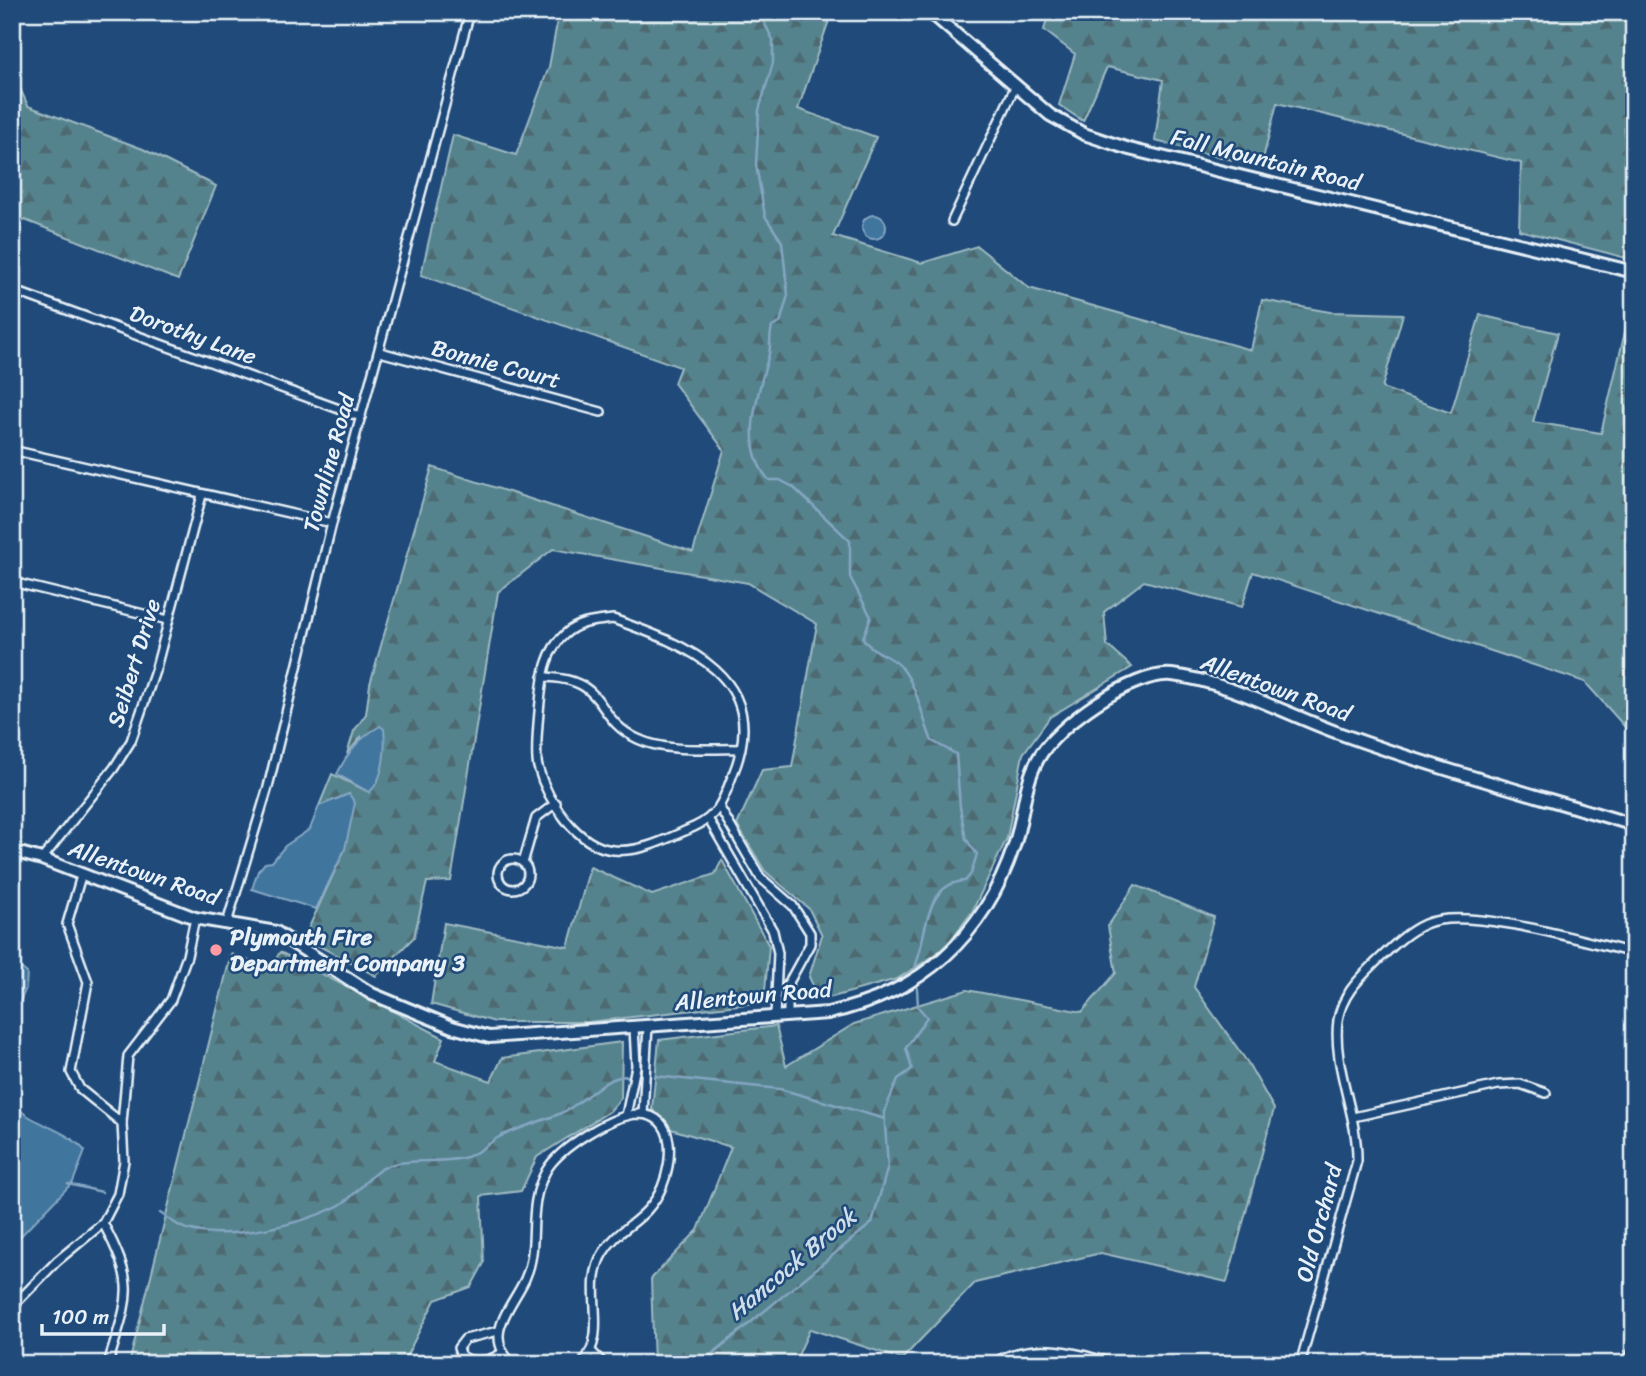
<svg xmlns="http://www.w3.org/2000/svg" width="1646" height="1376" viewBox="0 0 1646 1376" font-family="Sriracha,sans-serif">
<defs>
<pattern id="forest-firs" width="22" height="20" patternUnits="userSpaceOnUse" patternTransform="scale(1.75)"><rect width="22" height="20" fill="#54838d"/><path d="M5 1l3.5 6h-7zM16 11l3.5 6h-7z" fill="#4e6b72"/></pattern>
</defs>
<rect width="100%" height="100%" fill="#1f4a7a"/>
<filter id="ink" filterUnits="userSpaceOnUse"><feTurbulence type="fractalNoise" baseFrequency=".0143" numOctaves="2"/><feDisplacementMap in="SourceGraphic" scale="14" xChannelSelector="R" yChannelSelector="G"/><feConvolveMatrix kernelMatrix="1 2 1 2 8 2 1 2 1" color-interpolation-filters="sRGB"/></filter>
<g filter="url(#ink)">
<g fill="url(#forest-firs)" stroke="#9ebac2" stroke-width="2">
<path d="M559,12H832L798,109L876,137L833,236L922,263L977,246L1029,288L1251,350L1262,300L1330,312L1403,314L1382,388L1451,413L1480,315L1558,333L1533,422L1601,433L1634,294V737L1585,682L1253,572L1242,607L1144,581L1104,612L1107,645L1132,667L1050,717L1023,754L1007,838L972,912L943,950L897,979L829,998L816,992L809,977L822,935L809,909L765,871L737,825L762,770L792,767L817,624L748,583L553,549L498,592L451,881L427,882L414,937L376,976L304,938L345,849L349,794L319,806L332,774L369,792L361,737L347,754L354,731L366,714L370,684L432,467L693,552L724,450L674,383L680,367L421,275L453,135L516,155L549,67Z"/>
<path d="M1049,12H1634V260L1519,230L1521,163L1277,103L1261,167L1155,141L1163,80L1107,67L1083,121L1059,105L1075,54L1044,30Z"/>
<path d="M12,71L28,106L143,149L216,186L178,280L12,215Z"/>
<path d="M722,860L769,946L764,1002L588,1022H495L431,1004L444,923L568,947L590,867L652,895L715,874Z"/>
<path d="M1135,885L1214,917L1194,987L1248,1063L1274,1109L1227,1282L1101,1253L975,1283L902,1359L810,1329L794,1364H654L651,1279L698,1230L731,1147L671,1129L652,1109L659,1040L776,1026L786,1066L854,1024L967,990L1082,1012L1116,973L1108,926Z"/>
<path d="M280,952L444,1038L435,1061L491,1081L502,1058L622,1042L621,1098L610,1111L537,1157L521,1191L481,1196L484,1263L471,1287L435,1300L405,1359L406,1364H129L231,954L270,969Z"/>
</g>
<g fill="#41749e" stroke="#84a6c2" stroke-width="2">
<circle cx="874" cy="227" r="12"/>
<path d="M380,726L384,729C386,747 384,781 369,792L337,774C348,752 358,739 380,726Z"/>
<path d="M349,794L355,803L345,849L316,909L252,889L258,871L265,863L272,862L285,846L310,829L319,806Z"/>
<path d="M12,961L27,973L26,988L12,1020Z"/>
<path d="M12,1103C32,1125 66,1128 85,1151L73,1182L12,1245Z"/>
</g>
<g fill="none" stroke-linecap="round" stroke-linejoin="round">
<g stroke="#84a6c2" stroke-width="2.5">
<path d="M759,12L773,40V63L759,110L756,165L765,216L782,242L788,295L780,323L772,327C769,337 771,345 769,354C759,391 738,446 769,480H780L793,487L850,541V577L871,617L863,638C870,652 892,655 902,668C918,688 922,718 932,741L956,754L960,807L966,839L977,854L971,874L965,881C923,883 927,938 915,967"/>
<path d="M655,1076L780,1089L885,1119"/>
<path d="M68,1184L102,1192"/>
<path d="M160,1213C168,1218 178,1227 187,1229C230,1241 300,1225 338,1206C359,1195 370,1170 393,1164C416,1159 440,1163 463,1158C477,1155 487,1144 499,1137C518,1128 539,1122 559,1114C585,1103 601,1077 627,1076"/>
<path d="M700,1364L872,1223L888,1166L884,1112L898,1079L912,1069L906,1048L927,1017L918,1007L917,988"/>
</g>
<defs>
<g id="street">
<path d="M952,221L1015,87"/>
<path d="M12,290L361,417"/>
<path d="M380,352L601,412"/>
<path d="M12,450L332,523"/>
<path d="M12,582L168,620"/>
<path d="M613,619C686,645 773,677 733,774C724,798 719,816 694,827C668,838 642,853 613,850C577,846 547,800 538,767C534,752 541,678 547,662C550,652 557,641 564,635C577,622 595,621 613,619Z"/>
<path d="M543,677C611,679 591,717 638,739C668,753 708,748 740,749"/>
<path d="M720,808L760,877L793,906L810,933V944L788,984V1016"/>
<path d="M709,820L773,931L778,953L775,1017"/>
<path d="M42,859L114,768L131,741L156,668L202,495"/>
<circle cx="513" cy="874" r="15"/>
<path d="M523,863L536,818L556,803"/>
<path d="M81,876L67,924L88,982L71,1072L80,1089L122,1123"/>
<path d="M227,923L268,787L332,523L470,12"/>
<path d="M643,1114L648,1026"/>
<path d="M626,1116L636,1066L634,1028"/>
<path d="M1353,1117L1498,1085L1520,1084L1546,1093"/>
<path d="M103,1223C138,1289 128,1296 108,1364"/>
<path d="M12,1307L57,1261L103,1223L118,1194L124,1161L122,1123L128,1056L171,1000L187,956L195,918"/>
<path d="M498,1331L465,1339L458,1348L460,1354C471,1366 492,1361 503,1352"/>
<path d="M592,1352L604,1364"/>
<path d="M513,1364C481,1336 512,1307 525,1279C541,1244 525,1210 546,1171C559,1148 613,1114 639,1114C678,1115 672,1163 662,1187C647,1222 620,1225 603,1253C581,1290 611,1330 582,1364"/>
<path d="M992,1364C1032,1339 1073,1352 1116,1364"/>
<path d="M1300,1364L1357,1161C1358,1114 1332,1067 1338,1020C1342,995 1358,980 1375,963C1391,948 1405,933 1425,924C1466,905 1587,942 1634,953"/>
</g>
<g id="secondary">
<path d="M926,12L936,17L1050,115L1084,134L1129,149L1634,272"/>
<path d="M12,851L42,859L195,918L276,932L372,994L452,1027L489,1037L828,1013C922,993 984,936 1014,846C1024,817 1023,786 1038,759C1056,726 1133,671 1172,675C1231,682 1287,715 1341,734C1437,769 1536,795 1634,825"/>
<path d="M1627,1364L1634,1353"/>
</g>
</defs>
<use href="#street" stroke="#e8f1f8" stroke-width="12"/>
<use href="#secondary" stroke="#e8f1f8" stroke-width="16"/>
<use href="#street" stroke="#1f4a7a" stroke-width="7"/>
<use href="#secondary" stroke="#1f4a7a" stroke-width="10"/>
</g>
</g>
<circle fill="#ff9aa2" stroke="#1f4a7a" stroke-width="2.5" cx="216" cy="950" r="7"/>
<g text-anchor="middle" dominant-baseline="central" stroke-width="5" stroke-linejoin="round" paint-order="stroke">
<g font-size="23" fill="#e8f1f8" stroke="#1f4a7a">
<text transform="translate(1266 160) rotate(14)">Fall Mountain Road</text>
<text transform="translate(193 335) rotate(20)">Dorothy Lane</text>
<text transform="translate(496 364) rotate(15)">Bonnie Court</text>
<text transform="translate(329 463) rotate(-75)">Townline Road</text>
<text transform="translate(134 663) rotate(-73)">Seibert Drive</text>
<text transform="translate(1276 688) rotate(20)">Allentown Road</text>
<text transform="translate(144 873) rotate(19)">Allentown Road</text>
<text transform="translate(753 996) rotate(-5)">Allentown Road</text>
<text transform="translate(1319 1223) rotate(-75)">Old Orchard</text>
</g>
<g font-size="23" font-weight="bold" fill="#e8f1f8" stroke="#1f4a7a" text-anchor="start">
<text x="230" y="937">Plymouth Fire<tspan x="230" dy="26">Department Company 3</tspan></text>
</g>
<g font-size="24" font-style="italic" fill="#cfdeea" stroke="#1f4a7a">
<text transform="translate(792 1264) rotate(-40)">Hancock Brook</text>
</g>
</g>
<rect width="1646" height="1376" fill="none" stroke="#1f4a7a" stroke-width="42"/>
<rect x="21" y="21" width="1604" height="1334" fill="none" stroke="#e8f1f8" stroke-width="2.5" filter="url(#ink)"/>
<path d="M42 1324v10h122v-10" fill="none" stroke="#e8f1f8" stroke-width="3.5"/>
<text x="52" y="1324" font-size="21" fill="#e8f1f8" stroke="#1f4a7a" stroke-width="5" paint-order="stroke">100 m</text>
</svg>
